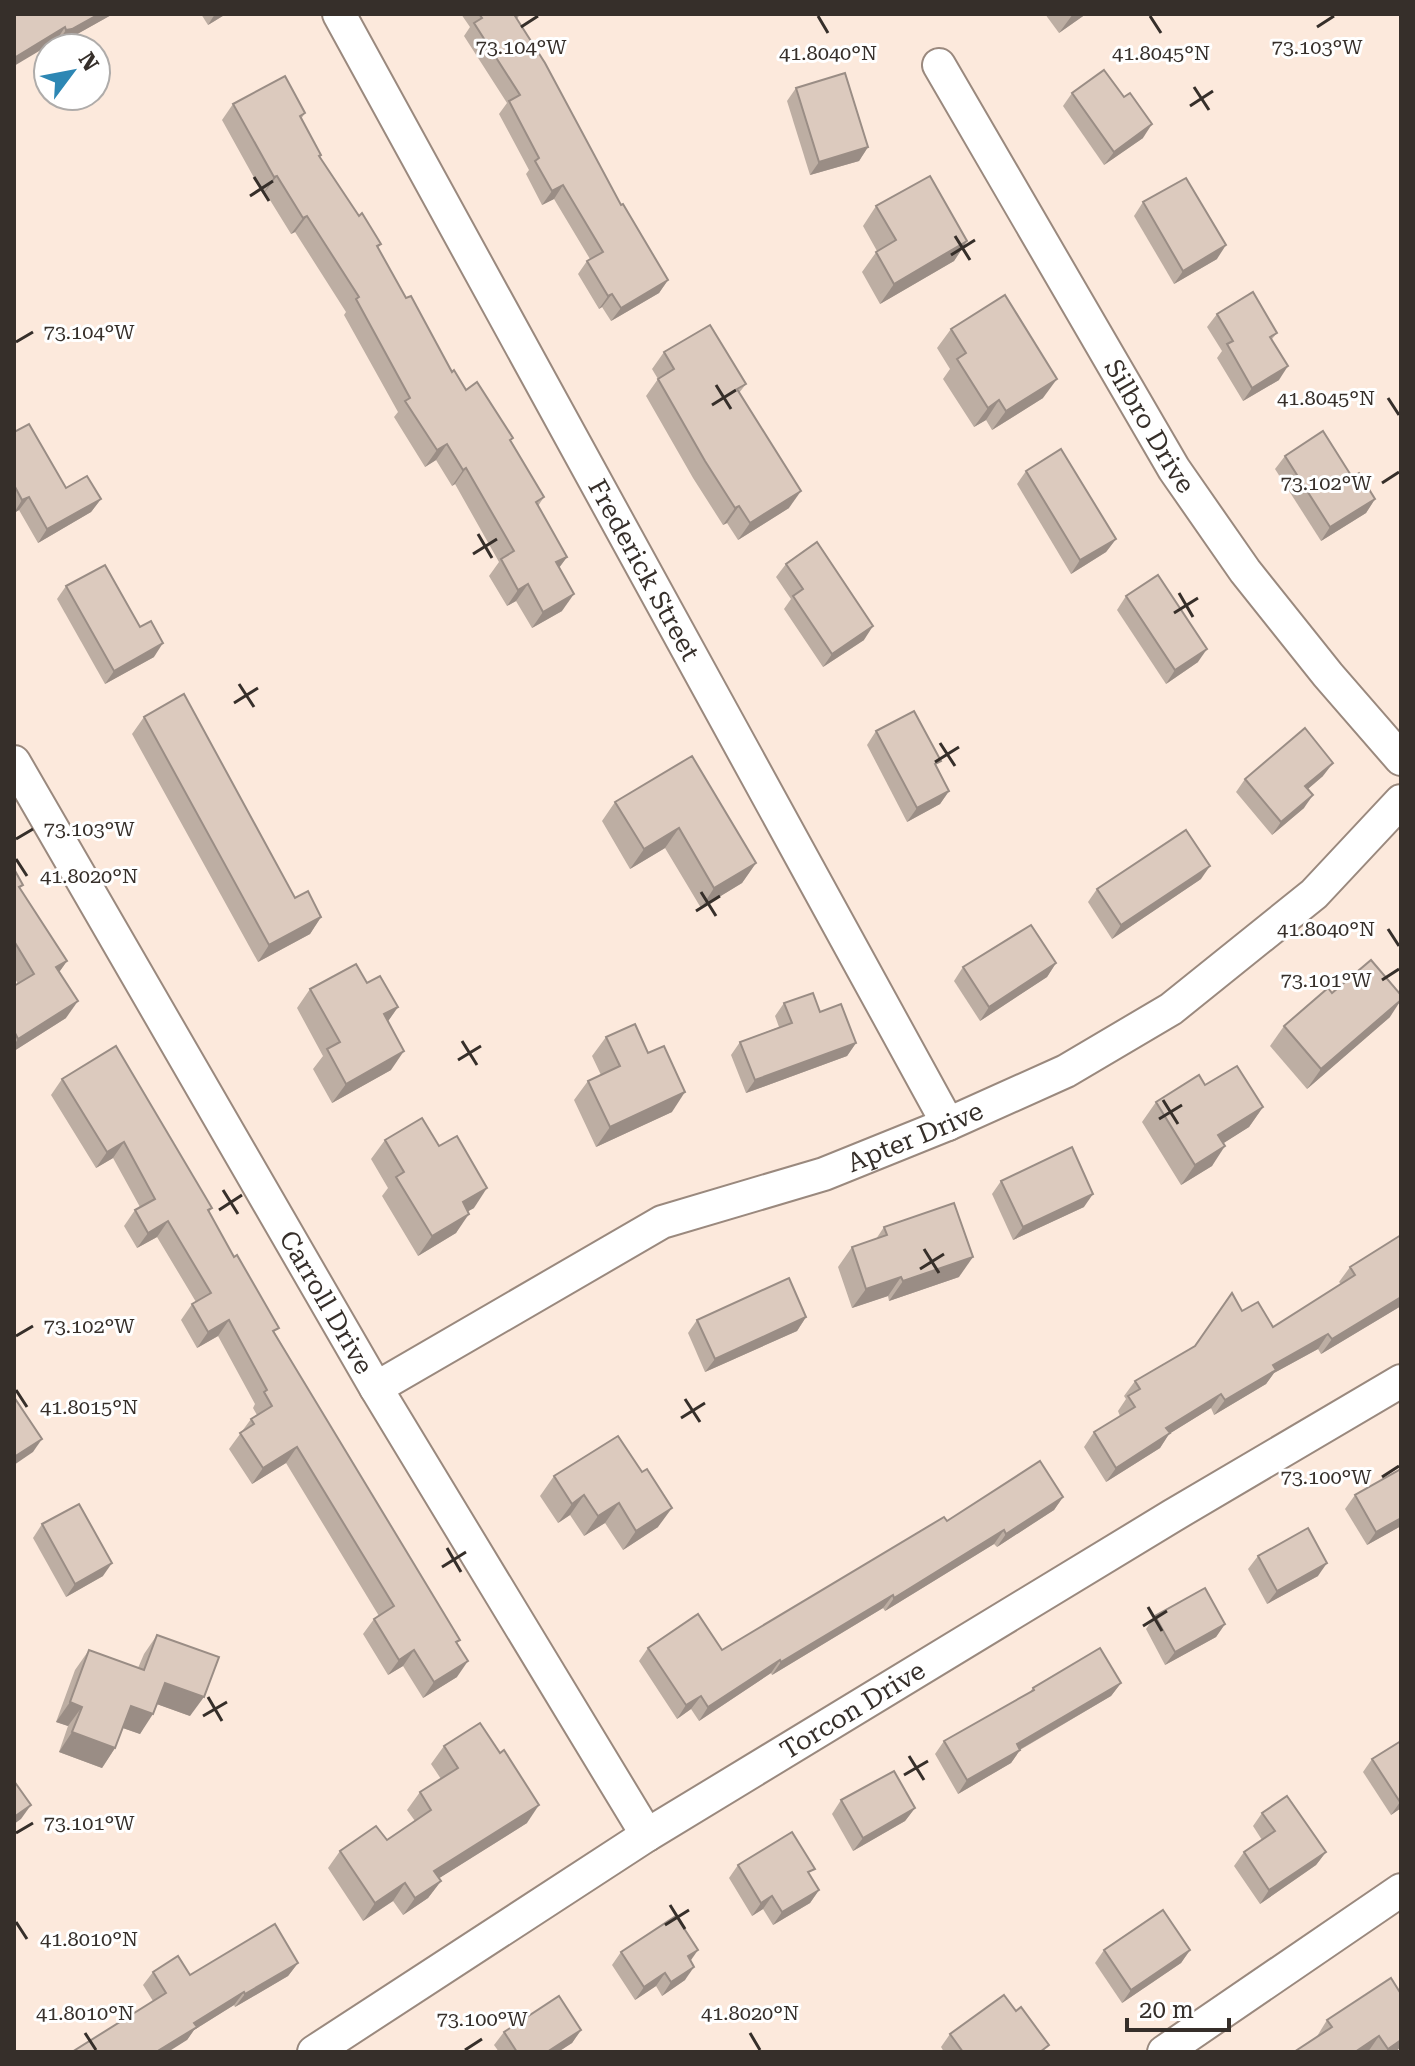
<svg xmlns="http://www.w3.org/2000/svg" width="1415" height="2066" viewBox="0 0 1415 2066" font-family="'Roboto Serif',serif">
<rect width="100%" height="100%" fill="#fce9dc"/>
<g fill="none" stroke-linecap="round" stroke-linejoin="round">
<defs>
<g id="street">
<path id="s1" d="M339,14L948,1124"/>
<path id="s2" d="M939,65L1174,469L1245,571L1328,675L1401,759"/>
<path id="s3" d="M14,762L376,1388L647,1835"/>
<path id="s4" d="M376,1388L662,1222L824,1174L948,1124L1066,1071L1171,1009L1314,894L1401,801"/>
<path id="s5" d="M314,2052L647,1835L1172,1516L1401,1381"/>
<path d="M1164,2052L1401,1890"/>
</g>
</defs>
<use href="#street" stroke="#9a897e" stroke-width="36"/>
<use href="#street" stroke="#fff" stroke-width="32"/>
</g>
<g fill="#bdaea3">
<path d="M14,14H113L63,42L57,43L56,41Z"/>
<path d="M201,14H226L208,25Z"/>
<path d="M461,14H520L517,19L621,205L668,280L659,293L611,321L602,307L599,309L578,274L587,261L590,259L554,199L542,205L526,174L529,170L499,114L507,103L464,36L470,27Z"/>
<path d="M1045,14H1086L1059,33Z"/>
<path d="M796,88L868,147L859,161L810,175L787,101Z"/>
<path d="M1072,93L1124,97L1143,138L1104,165L1063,106Z"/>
<path d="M233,104L305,113L301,119L321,155L320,157L359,216L381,244L378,248L406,298L452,372L511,441L544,497L538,506L567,557L559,568L562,611L532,628L516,601L507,606L489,576L499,562L455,484L452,486L436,460L425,467L394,417L398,412L344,315L346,312L295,232L291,234L265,192L263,194L222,120Z"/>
<path d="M1143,202L1217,259L1174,284L1134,216Z"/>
<path d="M876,206L967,241L954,261L880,304L862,272L877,251L863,226Z"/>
<path d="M1217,314L1277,333L1272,339L1279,380L1243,401L1217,358L1222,351L1207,327Z"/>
<path d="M951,329L1043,398L992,430L986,420L974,427L943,379L950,369L937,348Z"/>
<path d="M664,352L746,384L739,393L789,508L738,540L727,523L723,525L693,478L646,396L658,379L652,369Z"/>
<path d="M14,432L66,488L101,499L91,512L38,543L19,510L14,513Z"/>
<path d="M1285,456L1352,477L1375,499L1366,513L1321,541L1275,469Z"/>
<path d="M1026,471L1116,539L1106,552L1071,574L1017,484Z"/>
<path d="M786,564L864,640L823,667L784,609L791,599L776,577Z"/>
<path d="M66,586L140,627L154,657L105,684L57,599Z"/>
<path d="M1126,596L1198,662L1166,684L1117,610Z"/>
<path d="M144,717L295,898L321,917L310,934L258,962L132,734Z"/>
<path d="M876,731L937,767L949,791L940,804L907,822L867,745Z"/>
<path d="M692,756L756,863L742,883L701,908L665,848L630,869L602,821L615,802Z"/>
<path d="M1323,776L1308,789L1304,808L1272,835L1236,792L1245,779Z"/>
<path d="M14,869L20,889L67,961L59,972L66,1018L14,1051V986L18,984L14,977Z"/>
<path d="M1201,879L1112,939L1088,902L1097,889Z"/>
<path d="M1056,963L1047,977L980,1021L954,981L963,967Z"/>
<path d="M367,983L398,1007L388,1021L391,1070L332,1103L313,1069L323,1056L297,1008L310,989Z"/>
<path d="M1332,993L1390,1017L1307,1089L1270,1046L1284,1026Z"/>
<path d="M784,1003L820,1012L856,1043L847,1056L746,1093L731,1055L740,1042L779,1027L775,1016Z"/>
<path d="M606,1037L648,1053L672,1112L596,1147L574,1100L588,1081L601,1075L592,1056Z"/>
<path d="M62,1079L212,1208L209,1212L275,1333L457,1643V1677L423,1698L403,1666L388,1675L363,1634L374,1619L379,1616L286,1463L252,1484L229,1449L251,1419L257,1415L253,1408L255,1404L218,1336L197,1348L181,1320L192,1304L196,1302L157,1237L137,1248L124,1226L135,1210L140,1207L113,1158L96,1168L51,1095Z"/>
<path d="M1205,1085L1263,1107L1249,1127L1223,1143L1212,1166L1181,1185L1142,1122L1156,1102Z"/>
<path d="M385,1140L474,1208L468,1211L456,1233L418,1256L382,1196L388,1188L371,1159Z"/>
<path d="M1001,1181L1084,1207L1013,1240L992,1194Z"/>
<path d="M884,1227L959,1277L889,1301L888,1296L852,1308L838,1267L852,1247L876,1239Z"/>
<path d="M1401,1235V1306L1321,1354L1318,1349L1274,1373L1266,1384L1214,1415L1211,1408L1169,1434L1160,1448L1106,1482L1084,1447L1094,1432L1120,1416L1118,1411L1126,1399L1124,1396L1135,1381L1195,1346L1242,1311L1273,1327L1341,1284L1339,1282L1350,1267Z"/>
<path d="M806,1317L797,1331L705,1372L688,1333L697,1320Z"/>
<path d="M618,1436L658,1527L623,1550L605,1523L584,1536L570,1515L558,1523L540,1496L554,1476Z"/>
<path d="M1355,1495L1401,1526L1367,1545L1345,1509Z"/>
<path d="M1063,1497L1054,1510L997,1547L994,1544L885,1611L883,1608L772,1675L771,1673L699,1721L691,1709L677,1719L639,1661L648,1648L722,1650L947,1521Z"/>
<path d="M42,1524L103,1576L66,1597L33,1538Z"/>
<path d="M1258,1556L1318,1576L1267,1604L1248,1569Z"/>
<path d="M1155,1616L1225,1624L1216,1637L1165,1665L1146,1629Z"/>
<path d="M157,1635L190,1716L157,1704L140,1734L123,1728L115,1748L102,1768L59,1752L68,1726L56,1722L75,1670L89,1650L138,1668L144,1654Z"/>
<path d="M1121,1683L1111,1696L1020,1750L1011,1763L958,1794L935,1754L944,1741L1029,1693L1033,1688Z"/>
<path d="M1401,1741V1808L1391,1815L1363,1772L1372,1759Z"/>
<path d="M444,1746L527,1823L439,1878L441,1881L428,1898L403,1915L393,1901L363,1921L328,1868L340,1851L387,1840L415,1821L407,1810L420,1792L441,1779L431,1764Z"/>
<path d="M841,1800L915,1808L905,1821L853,1851L832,1814Z"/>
<path d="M1262,1813L1326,1852L1316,1865L1260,1904L1234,1866L1244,1852L1262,1840L1253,1826Z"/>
<path d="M738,1865L810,1875L819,1890L810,1903L773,1925L763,1909L752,1916L729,1878Z"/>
<path d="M1104,1950H1190L1181,1963L1122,2003L1095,1963Z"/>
<path d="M621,1952L690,1961L685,1980L662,1996L656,1986L635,2000L612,1965Z"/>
<path d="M298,1963L288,1976L235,2007L234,2005L194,2030L187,2040L153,2001L143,1985L153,1972L190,1975Z"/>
<path d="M1401,1994V2046L1396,2052H1294L1316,2038L1327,2020Z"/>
<path d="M1016,2011L1044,2052H944L941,2047L950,2034Z"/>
<path d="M581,2030L572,2043L558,2052H499L494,2045L504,2032Z"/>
</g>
<g fill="#9a8d85">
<path d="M99,14H113L63,42L57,43L66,30Z"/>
<path d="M215,14H226L208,25Z"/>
<path d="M1073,14H1086L1059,33Z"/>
<path d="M65,27L56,41L14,66V58Z"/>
<path d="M1152,124L1143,138L1104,165L1114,152Z"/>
<path d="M868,147L859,161L810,175L819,162Z"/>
<path d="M277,176L265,192L263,194L274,177Z"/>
<path d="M563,185L554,199L542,205L552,191Z"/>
<path d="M307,216L295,232L291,234L303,218Z"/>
<path d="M967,241L954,261L880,304L894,284Z"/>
<path d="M1226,245L1217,259L1174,284L1183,271Z"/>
<path d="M668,280L659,293L611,321L621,308Z"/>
<path d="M612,294L602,307L599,309L608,296Z"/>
<path d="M1288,366L1279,380L1243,401L1252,388Z"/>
<path d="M1057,379L1043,398L992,430L1006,411Z"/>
<path d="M999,400L986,420L974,427L988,408Z"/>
<path d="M447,444L436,460L425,467L437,450Z"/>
<path d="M466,468L455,484L452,486L463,470Z"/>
<path d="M801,491L789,508L738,540L750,523Z"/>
<path d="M29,497L19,510L14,513L22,500Z"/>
<path d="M101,499L91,512L38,543L47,529Z"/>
<path d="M1375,499L1366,513L1321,541L1330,527Z"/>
<path d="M739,506L727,523L723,525L735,508Z"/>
<path d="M1116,539L1106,552L1071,574L1080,560Z"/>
<path d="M567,557L555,573L556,562Z"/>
<path d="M528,584L516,601L507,606L518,590Z"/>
<path d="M574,594L562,611L532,628L543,612Z"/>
<path d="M873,626L864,640L823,667L832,654Z"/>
<path d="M163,643L154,657L105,684L114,671Z"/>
<path d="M1207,649L1198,662L1166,684L1175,670Z"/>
<path d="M1333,763L1323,776L1296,799L1305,786Z"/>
<path d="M949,791L940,804L907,822L917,808Z"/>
<path d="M1313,795L1304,808L1272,835L1281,822Z"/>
<path d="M679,828L665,848L630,869L644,849Z"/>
<path d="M756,863L742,883L701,908L714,888Z"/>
<path d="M1210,866L1201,879L1112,939L1121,925Z"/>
<path d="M321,917L310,934L258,962L269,945Z"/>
<path d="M67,961L55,978L56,967Z"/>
<path d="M1056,963L1047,977L980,1021L989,1007Z"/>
<path d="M1401,1000L1390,1017L1307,1089L1321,1069Z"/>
<path d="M78,1001L66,1018L14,1051V1045L18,1039Z"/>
<path d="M398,1007L384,1027V1014Z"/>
<path d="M856,1043L847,1056L746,1093L755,1080Z"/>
<path d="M404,1051L391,1070L332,1103L346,1084Z"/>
<path d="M685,1092L672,1112L596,1147L610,1127Z"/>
<path d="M1263,1107L1249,1127L1205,1155L1218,1135Z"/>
<path d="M124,1142L113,1158L96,1168L107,1152Z"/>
<path d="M1225,1146L1212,1166L1181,1185L1195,1165Z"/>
<path d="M487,1188L474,1208L449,1222L463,1202Z"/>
<path d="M1093,1194L1084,1207L1013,1240L1023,1227Z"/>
<path d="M469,1214L456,1233L418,1256L432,1236Z"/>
<path d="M168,1221L157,1237L137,1248L148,1233Z"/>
<path d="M973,1257L959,1277L889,1301L903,1281Z"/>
<path d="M901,1277L888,1296L852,1308L866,1289Z"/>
<path d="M1401,1297V1306L1321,1354L1332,1339Z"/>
<path d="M806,1317L797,1331L705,1372L715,1359Z"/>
<path d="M229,1320L218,1336L197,1348L208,1332Z"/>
<path d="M1328,1334L1318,1349L1274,1373L1266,1384L1214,1415L1225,1400L1273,1365Z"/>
<path d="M1221,1394L1211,1408L1169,1434L1160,1448L1106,1482L1116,1468L1166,1428Z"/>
<path d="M42,1439L33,1452L14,1465V1457Z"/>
<path d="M297,1447L286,1463L252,1484L263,1468Z"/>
<path d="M584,1495L570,1515L558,1523L572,1504Z"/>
<path d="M1063,1497L1054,1510L997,1547L1006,1534Z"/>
<path d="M619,1503L605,1523L584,1536L598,1516Z"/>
<path d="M672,1508L658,1527L623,1550L636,1531Z"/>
<path d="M1401,1518V1526L1367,1545L1376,1532Z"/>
<path d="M1004,1530L994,1544L885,1611L894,1598Z"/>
<path d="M112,1563L103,1576L66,1597L75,1584Z"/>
<path d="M1327,1563L1318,1576L1267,1604L1277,1591Z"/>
<path d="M893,1595L883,1608L772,1675L781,1662Z"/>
<path d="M1225,1624L1216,1637L1165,1665L1175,1652Z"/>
<path d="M414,1650L403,1666L388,1675L399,1660Z"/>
<path d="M780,1660L771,1673L699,1721L708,1707Z"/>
<path d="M468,1661L457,1677L423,1698L434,1682Z"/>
<path d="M165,1683L204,1697L190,1716L151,1702Z"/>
<path d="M1121,1683L1111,1696L1007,1757L1017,1744Z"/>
<path d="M701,1696L691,1709L677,1719L686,1705Z"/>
<path d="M70,1702L82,1707L68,1726L56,1722Z"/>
<path d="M131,1706L153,1714L140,1734L117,1726Z"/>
<path d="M72,1732L115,1748L102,1768L59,1752Z"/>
<path d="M1020,1750L1011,1763L958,1794L967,1780Z"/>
<path d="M1401,1801V1808L1391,1815L1400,1802Z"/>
<path d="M31,1805L21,1819L14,1824V1817Z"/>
<path d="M539,1805L527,1823L422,1889L434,1871Z"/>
<path d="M915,1808L905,1821L853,1851L863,1838Z"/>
<path d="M1326,1852L1316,1865L1260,1904L1269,1890Z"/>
<path d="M441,1881L428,1898L403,1915L415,1898Z"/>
<path d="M405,1883L393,1901L363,1921L375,1903Z"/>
<path d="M819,1890L810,1903L773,1925L782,1912Z"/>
<path d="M772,1896L763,1909L752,1916L761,1903Z"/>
<path d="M698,1950L689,1963L688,1956Z"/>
<path d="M1190,1950L1181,1963L1122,2003L1131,1990Z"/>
<path d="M298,1963L288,1976L235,2007L245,1994Z"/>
<path d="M694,1967L685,1980L662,1996L671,1982Z"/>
<path d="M665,1973L656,1986L635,2000L644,1987Z"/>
<path d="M244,1992L234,2005L194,2030L187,2040L168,2052H156L194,2023Z"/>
<path d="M581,2030L572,2043L558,2052H547Z"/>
<path d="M1379,2036L1368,2052H1355Z"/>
<path d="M1401,2040V2046L1396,2052H1385L1388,2049Z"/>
</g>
<g fill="#dccabe" stroke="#9a8d85" stroke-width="2">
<path d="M14,14H99L72,29L66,30L65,27L14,58Z"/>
<path d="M479,14H519L515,16L545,63L621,205L623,204L668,280L621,308L612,294L608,296L587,261L603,252L563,185L552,191L535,161L539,158L509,101L520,95L474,23L482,18Z"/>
<path d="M1104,70L1124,97L1130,93L1152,124L1114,152L1072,93Z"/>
<path d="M845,73L868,147L819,162L796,88Z"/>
<path d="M285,76L305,113L300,116L321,155L319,156L359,216L362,213L381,244L377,246L406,298L411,296L452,372L454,370L466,390L477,382L513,438L510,440L544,497L536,502L567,557L556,562L574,594L543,612L528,584L518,590L501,559L514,551L466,468L463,470L447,444L437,450L405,401L410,398L356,299L359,297L307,216L303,218L277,176L274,177L233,104Z"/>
<path d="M930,176L967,241L894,284L876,252L896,240L876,206Z"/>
<path d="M1186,178L1226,245L1183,271L1143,202Z"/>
<path d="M1253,292L1277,333L1270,337L1288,366L1252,388L1227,344L1233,341L1217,314Z"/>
<path d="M1005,295L1057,379L1006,411L999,400L988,408L957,359L966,353L951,329Z"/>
<path d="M710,325L746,384L737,389L801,491L750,523L739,506L735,508L705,461L658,379L674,369L664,352Z"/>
<path d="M29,424L66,488L87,476L101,499L47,529L29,497L22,500L14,485V432Z"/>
<path d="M1323,431L1352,477L1359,473L1375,499L1330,527L1285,456Z"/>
<path d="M1061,449L1116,539L1080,560L1026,471Z"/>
<path d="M817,542L873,626L832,654L793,596L803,589L786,564Z"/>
<path d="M105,565L140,627L151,621L163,643L114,671L66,586Z"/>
<path d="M1158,575L1207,649L1175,670L1126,596Z"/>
<path d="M184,694L295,898L308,891L321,917L269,945L144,717Z"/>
<path d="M914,711L941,761L935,764L949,791L917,808L876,731Z"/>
<path d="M1305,728L1333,763L1305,786L1313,795L1281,822L1245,779Z"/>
<path d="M692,756L756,863L714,888L679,828L644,849L615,802Z"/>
<path d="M1186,830L1210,866L1121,925L1097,889Z"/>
<path d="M14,869L23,885L19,887L67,961L56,967L78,1001L18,1039L14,1031V986L34,974L14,941Z"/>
<path d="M1031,925L1056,963L989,1007L963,967Z"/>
<path d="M1371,960L1401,995V1000L1321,1069L1284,1026L1328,988L1332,993Z"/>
<path d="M356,964L367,983L380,976L398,1007L384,1014L404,1051L346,1084L327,1049L340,1042L310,989Z"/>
<path d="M813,993L820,1012L841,1004L856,1043L755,1080L740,1042L792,1023L784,1003Z"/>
<path d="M635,1024L648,1053L664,1046L685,1092L610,1127L588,1081L620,1066L606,1037Z"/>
<path d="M116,1046L212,1208L208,1210L234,1257L237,1255L279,1328L273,1331L460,1640L456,1642L468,1661L434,1682L414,1650L399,1660L374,1619L394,1606L297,1447L263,1468L240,1433L254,1424L251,1419L272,1406L264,1392L267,1390L229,1320L208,1332L192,1304L211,1293L168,1221L148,1233L135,1210L155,1199L124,1142L107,1152L62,1079Z"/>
<path d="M1237,1066L1263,1107L1218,1135L1225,1146L1195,1165L1156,1102L1199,1075L1205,1085Z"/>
<path d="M422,1118L439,1146L457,1136L487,1188L463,1202L469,1214L432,1236L396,1177L404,1172L385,1140Z"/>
<path d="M1072,1147L1093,1194L1023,1227L1001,1181Z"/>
<path d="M954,1203L973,1257L903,1281L901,1277L866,1289L852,1247L887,1235L884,1227Z"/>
<path d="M1401,1235V1297L1332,1339L1328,1334L1273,1365L1276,1370L1225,1400L1221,1394L1166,1428L1170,1433L1116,1468L1094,1432L1135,1407L1128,1396L1140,1389L1135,1381L1195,1346L1232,1293L1242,1311L1258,1302L1273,1327L1355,1275L1350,1267Z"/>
<path d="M789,1278L806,1317L715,1359L697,1320Z"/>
<path d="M14,1397L42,1439L14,1457Z"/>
<path d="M618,1436L642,1472L647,1469L672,1508L636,1531L619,1503L598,1516L584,1495L572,1504L554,1476Z"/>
<path d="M1040,1461L1063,1497L1006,1534L1004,1530L894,1598L893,1595L781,1662L780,1660L708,1707L701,1696L686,1705L648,1648L698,1614L722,1650L944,1517L947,1521Z"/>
<path d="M1401,1469V1518L1376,1532L1355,1495Z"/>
<path d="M79,1504L112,1563L75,1584L42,1524Z"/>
<path d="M1308,1528L1327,1563L1277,1591L1258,1556Z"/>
<path d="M1205,1588L1225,1624L1175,1652L1155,1616Z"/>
<path d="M157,1635L219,1657L204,1697L165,1683L153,1714L131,1706L115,1748L72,1732L82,1707L70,1702L89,1650L144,1670Z"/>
<path d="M1100,1648L1121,1683L1017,1744L1020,1750L967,1780L944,1741L1034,1690L1033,1688Z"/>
<path d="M480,1723L500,1753L504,1750L539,1805L434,1871L441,1881L415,1898L405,1883L375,1903L340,1851L376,1826L387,1840L431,1810L420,1792L458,1768L444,1746Z"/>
<path d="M1401,1741V1801L1400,1802L1372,1759Z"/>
<path d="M894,1771L915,1808L863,1838L841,1800Z"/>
<path d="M14,1781L31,1805L14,1817Z"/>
<path d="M1287,1796L1326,1852L1269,1890L1244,1852L1275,1831L1262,1813Z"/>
<path d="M792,1832L815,1869L808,1872L819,1890L782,1912L772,1896L761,1903L738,1865Z"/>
<path d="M1163,1910L1190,1950L1131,1990L1104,1950Z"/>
<path d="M676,1916L698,1950L688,1956L694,1967L671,1982L665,1973L644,1987L621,1952Z"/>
<path d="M275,1924L298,1963L245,1994L244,1992L194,2023L197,2027L156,2052H72L166,1993L153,1972L178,1956L190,1975Z"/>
<path d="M1391,1978L1401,1994V2040L1388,2049L1379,2036L1355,2052H1294L1332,2027L1327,2020Z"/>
<path d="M1004,1995L1016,2011L1021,2007L1049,2045L1040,2052H963L950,2034Z"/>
<path d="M559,1996L581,2030L547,2052H517L504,2032Z"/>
</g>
<path fill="none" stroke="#362f2a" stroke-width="3" d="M818,16L828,33M1150,16L1161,33M521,27L538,16M1317,27L1334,16M1194,87L1209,110M1190,106L1213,91M254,177L269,201M250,196L273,181M955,236L970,260M951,255L975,240M16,342L33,332M716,385L731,409M1388,398L1399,415M712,405L736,390M1382,483L1399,472M478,534L492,558M473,554L497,539M1179,593L1193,617M1174,613L1198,598M239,684L254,707M234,703L258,688M940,743L955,766M935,762L959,747M16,839L33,829M16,859L27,876M701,892L716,916M696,911L720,896M1388,929L1399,946M1382,980L1399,969M462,1041L477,1065M458,1060L481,1046M1163,1100L1178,1124M1159,1119L1182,1105M223,1190L238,1214M219,1210L242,1195M924,1249L939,1273M920,1269L944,1254M16,1336L33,1326M16,1390L27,1407M685,1399L700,1422M681,1418L705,1403M1382,1477L1399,1466M447,1548L461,1572M442,1567L466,1552M1148,1607L1162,1631M1143,1626L1167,1611M208,1697L222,1721M203,1716L227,1702M909,1756L924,1780M904,1775L928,1761M16,1833L33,1823M670,1905L685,1929M16,1922L27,1939M665,1925L689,1910M85,2033L96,2050M750,2033L760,2050M465,2050L482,2039"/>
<g text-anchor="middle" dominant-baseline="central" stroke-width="6" stroke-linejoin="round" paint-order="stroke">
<g font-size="26" fill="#362f2a" stroke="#fff">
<text stroke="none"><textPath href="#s2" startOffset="418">Silbro Drive</textPath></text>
<text stroke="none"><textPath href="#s1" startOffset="634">Frederick Street</textPath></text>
<text stroke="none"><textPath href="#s4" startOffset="598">Apter Drive</textPath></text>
<text stroke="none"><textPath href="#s3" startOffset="624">Carroll Drive</textPath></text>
<text stroke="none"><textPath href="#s5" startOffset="638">Torcon Drive</textPath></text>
</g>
</g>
<g font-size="20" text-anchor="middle" fill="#362f2a" stroke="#fff" stroke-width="6" stroke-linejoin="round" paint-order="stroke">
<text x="521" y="54">73.104°W</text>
<text x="1317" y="54">73.103°W</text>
<text x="828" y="60">41.8040°N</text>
<text x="1161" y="60">41.8045°N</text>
<text x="89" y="339">73.104°W</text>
<text x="1326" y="405">41.8045°N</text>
<text x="1326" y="490">73.102°W</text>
<text x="89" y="836">73.103°W</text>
<text x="89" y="883">41.8020°N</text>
<text x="1326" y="936">41.8040°N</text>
<text x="1326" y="987">73.101°W</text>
<text x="89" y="1333">73.102°W</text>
<text x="89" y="1414">41.8015°N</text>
<text x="1326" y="1484">73.100°W</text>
<text x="89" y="1830">73.101°W</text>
<text x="89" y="1946">41.8010°N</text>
<text x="85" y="2020">41.8010°N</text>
<text x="750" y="2020">41.8020°N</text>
<text x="482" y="2026">73.100°W</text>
</g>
<rect width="1415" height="2066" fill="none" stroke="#362f2a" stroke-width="32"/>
<g transform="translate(72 72) rotate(58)"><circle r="38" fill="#ffffff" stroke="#afacaa" stroke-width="2"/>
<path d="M0-6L14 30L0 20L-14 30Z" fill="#2d87b4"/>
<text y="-12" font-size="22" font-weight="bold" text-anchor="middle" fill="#362f2a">N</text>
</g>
<path d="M1127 2018v12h102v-12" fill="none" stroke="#362f2a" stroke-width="4"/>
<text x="1139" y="2018" font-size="24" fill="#362f2a" stroke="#ffffff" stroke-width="6" paint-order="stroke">20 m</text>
</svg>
